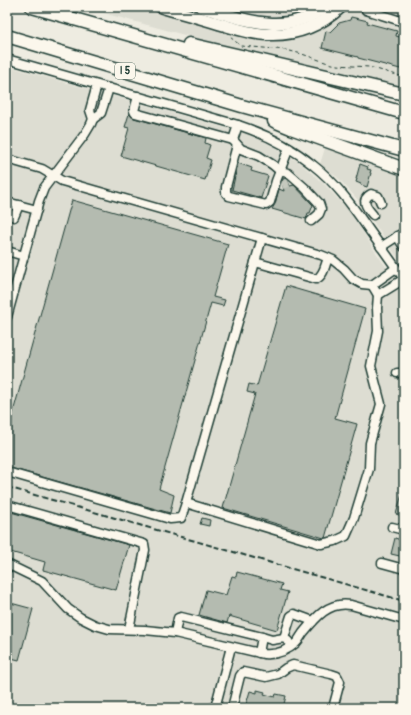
<svg xmlns="http://www.w3.org/2000/svg" width="411" height="715" viewBox="0 0 411 715" font-family="Pangolin,sans-serif">
<rect width="100%" height="100%" fill="#eeece1"/>
<filter id="ink" filterUnits="userSpaceOnUse"><feTurbulence type="fractalNoise" baseFrequency=".025" numOctaves="2"/><feDisplacementMap in="SourceGraphic" scale="8" xChannelSelector="R" yChannelSelector="G"/><feConvolveMatrix kernelMatrix="1 2 1 2 8 2 1 2 1" color-interpolation-filters="sRGB"/></filter>
<g filter="url(#ink)">
<g fill="#ddddd2">
<path d="M81,7H404V88L240,51L188,36Z"/>
<path d="M7,66L106,94L250,135L275,147L299,162L325,185L349,211L377,254L404,292V708H7Z"/>
<path d="M326,145L404,174V267L358,200L338,178L320,164Z"/>
</g>
<g fill="#b4bbb0" stroke="#1f3d34">
<path d="M351,17L368,21L367,23L397,31L396,36L404,38V70L358,58V57L322,48L326,31L330,32L339,23L350,20Z"/>
<path d="M129,114L134,118L206,138L205,143L210,145L206,158L211,160L205,180L121,156L129,128L125,127Z"/>
<path d="M238,163L252,168L251,171L268,176L261,198L232,190Z"/>
<path d="M360,164L368,167L367,169L371,170L370,173H371L367,187L361,185V184L356,182L357,179H356Z"/>
<path d="M285,178L288,181L290,186L294,185L313,205L310,213H308L306,219L272,209L275,204L279,189L284,191L282,182L283,179Z"/>
<path d="M72,200L228,244L213,297L225,300L223,306L211,303L159,489L174,495L170,513L7,467V434Z"/>
<path d="M286,286L365,309L335,418L357,424L325,538H324L223,508L255,394L247,392L249,384L257,386Z"/>
<path d="M403,491H404V517L396,514Z"/>
<path d="M7,511L129,545L116,590L43,570L45,562L7,551Z"/>
<path d="M202,518L210,520L209,526L200,524Z"/>
<path d="M395,538L404,541V557L391,554Z"/>
<path d="M237,572L282,584L280,590L288,592L277,630L229,616L227,623L199,615L206,590L226,595L232,576L236,577Z"/>
<path d="M7,602L33,609L19,660L7,657Z"/>
<path d="M257,690L265,692L264,694L275,697L276,694L286,696L283,708H245L250,691L257,693Z"/>
</g>
<g fill="none" stroke-linecap="round" stroke-linejoin="round">
<path stroke="#c5c9be" stroke-width="8" stroke-dasharray="8 4" stroke-linecap="butt" d="M282,185L289,183"/>
<defs>
<g id="minor">
<path d="M369,7L366,10L401,21L404,24"/>
<path d="M7,59L238,125C265,134 290,146 313,165C335,182 351,204 367,227C379,244 392,262 404,279"/>
<path d="M138,96L134,111L135,113L233,140"/>
<path d="M93,119L101,113L109,88"/>
<path d="M238,125L233,140L241,149L259,156L273,165L280,171L288,173L305,188L319,203L321,209L319,214L311,221"/>
<path d="M237,145L226,187V193L229,196L266,205L270,202L276,181L289,148"/>
<path d="M7,159L42,169L62,181L321,255L333,260L344,269L353,279L362,284L372,285L396,268"/>
<path d="M7,202L37,210"/>
<path d="M373,215C367,208 360,200 371,194L378,196L381,203"/>
<path d="M14,217L19,205"/>
<path d="M397,236L404,247"/>
<path d="M381,247L404,232"/>
<path d="M7,251L24,256"/>
<path d="M255,262L316,279C324,276 325,265 328,258"/>
<path d="M378,295L404,279"/>
<path d="M7,317L39,201L44,188L85,134L91,124L93,119L90,110L97,85"/>
<path d="M397,373H404"/>
<path d="M7,472L170,519L181,518L186,503L262,238"/>
<path d="M186,503L321,544L335,541L346,536L354,518L369,469L370,443L381,404L371,366L378,331L377,308L378,295L372,285"/>
<path d="M7,505L144,544L145,550L129,629"/>
<path d="M392,527L404,530"/>
<path d="M382,563L404,569"/>
<path d="M7,564L42,581L68,609L81,618L95,625L109,629L145,630L175,633L264,654C276,655 287,651 296,643C299,640 301,636 303,633C316,617 329,601 351,605L404,620"/>
<path d="M175,633L178,618L181,617L262,637L259,653"/>
<path d="M262,637L272,640L284,638L288,641"/>
<path d="M284,638L291,616L294,614L313,621"/>
<path d="M215,708L231,647"/>
<path d="M232,708L240,676L243,672L266,677L278,674L286,668L293,665L331,674L337,676L340,682L333,708"/>
</g>
<g id="major">
<path d="M161,7C181,13 201,18 220,24C234,28 248,33 262,34C292,37 319,27 341,7"/>
<path d="M201,7C241,19 287,37 324,7"/>
</g>
<g id="highway">
<path d="M32,7L404,113"/>
<path d="M7,36L242,106L404,150"/>
<path d="M189,44L404,94"/>
<path d="M274,121L291,128L404,169"/>
</g>
</defs>
<use href="#minor" stroke="#1f3d34" stroke-width="11"/>
<use href="#major" stroke="#1f3d34" stroke-width="14"/>
<use href="#highway" stroke="#1f3d34" stroke-width="15"/>
<path stroke="#1f3d34" stroke-width="1" stroke-dasharray="4 3" stroke-linecap="butt" d="M230,37L241,46L286,50L302,54L328,63L337,65L369,67L404,77"/>
<use href="#minor" stroke="#fbf7ec" stroke-width="8"/>
<use href="#major" stroke="#fbf7ec" stroke-width="11"/>
<use href="#highway" stroke="#fbf7ec" stroke-width="12"/>
<path stroke="#1f3d34" stroke-width="2" stroke-dasharray="6 3" stroke-linecap="butt" d="M7,487L404,601"/>
</g>
</g>
<g text-anchor="middle" dominant-baseline="central" stroke-width="3" stroke-linejoin="round" paint-order="stroke">
<rect fill="#fbf7ec" stroke="#61756b" stroke-width="1" x="115" y="63" width="20" height="16" rx="3"/>
<g font-size="10" font-weight="bold" fill="#1f3d34">
<text x="125" y="71">I 5</text>
</g>
</g>
<rect width="411" height="715" fill="none" stroke="#fbf7ec" stroke-width="24"/>
<rect x="12" y="12" width="387" height="691" fill="none" stroke="#1f3d34" stroke-width="1.5" filter="url(#ink)"/>
</svg>
